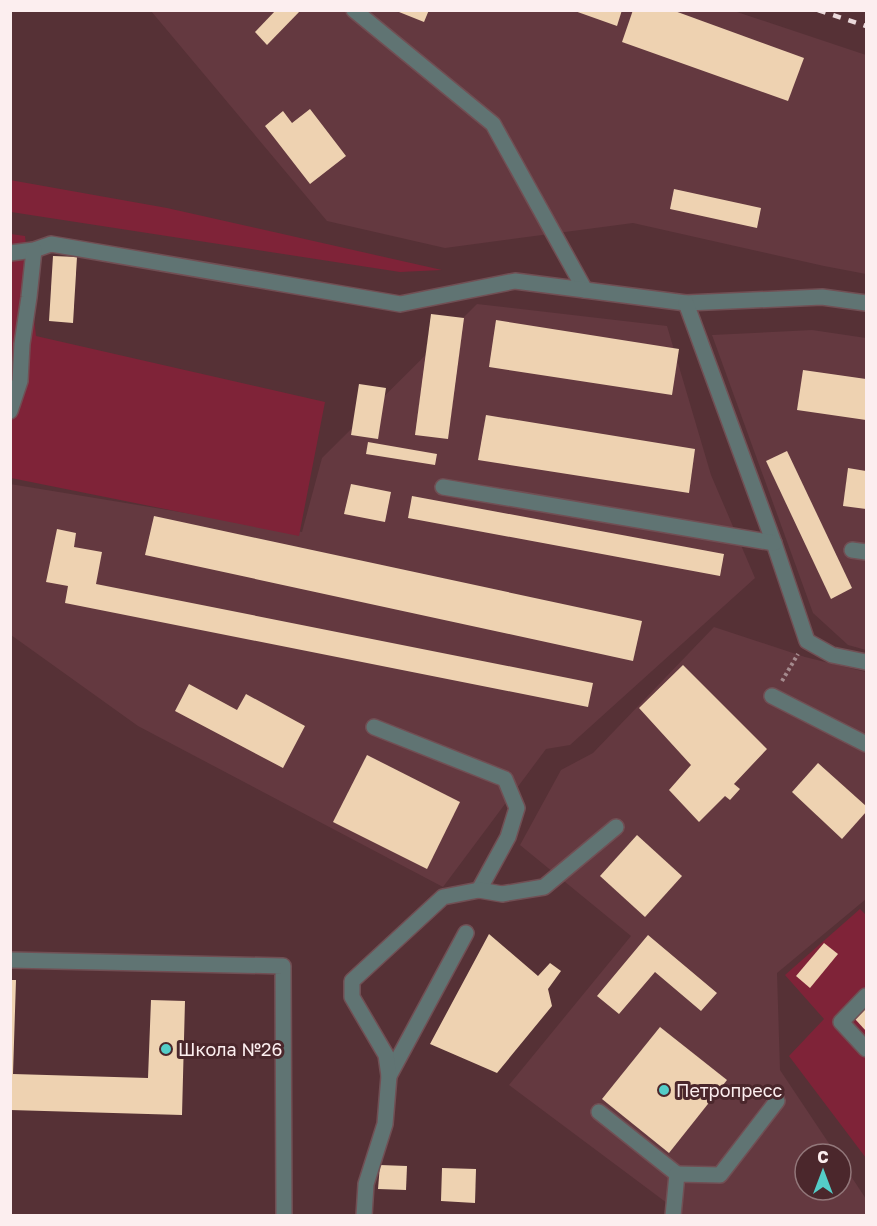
<svg xmlns="http://www.w3.org/2000/svg" width="877" height="1226" viewBox="0 0 877 1226" font-family="'Golos Text',sans-serif">
<rect width="100%" height="100%" fill="#563136"/>
<g fill="#643940">
<path d="M151,11H734L866,55V274L824,266L633,223L445,248L327,221Z"/>
<path d="M477,304L667,326L711,475L755,578L570,745L546,749L443,887L138,726L11,635L10,484L302,532L322,458Z"/>
<path d="M812,330L866,338V650L848,645L813,613L712,335Z"/>
<path d="M714,627L805,657L866,672V899L777,973L780,1070L836,1154H805V1190H841V1161L866,1199V1215H683L509,1085L631,936L520,845L561,770L593,753Z"/>
</g>
<g fill="#7f2338">
<path d="M10,180L167,208L442,270L400,272L11,212Z"/>
<path d="M11,234L25,236L36,336L325,402L299,536L11,478Z"/>
<path d="M860,909L866,915V1158L789,1056L824,1019L785,975Z"/>
</g>
<g fill="#eed2b1">
<path d="M276,10H301L267,45L255,32Z"/>
<path d="M394,10H429L424,22Z"/>
<path d="M572,10H622L617,26Z"/>
<path d="M633,10H672L804,58L788,101L622,42Z"/>
<path d="M310,109L346,156L310,184L265,126L283,111L292,123Z"/>
<path d="M674,189L761,208L757,228L670,209Z"/>
<path d="M53,256L77,257L73,323L49,321Z"/>
<path d="M431,314L464,318L448,439L415,435Z"/>
<path d="M496,320L679,349L672,395L489,367Z"/>
<path d="M803,370L866,379V420L797,410Z"/>
<path d="M359,384L386,388L378,439L351,435Z"/>
<path d="M486,415L695,449L689,493L478,460Z"/>
<path d="M368,442L437,454L435,465L366,454Z"/>
<path d="M787,451L852,588L831,599L766,461Z"/>
<path d="M848,468L866,471V509L843,506Z"/>
<path d="M351,484L391,492L385,522L344,514Z"/>
<path d="M412,496L724,554L720,576L408,518Z"/>
<path d="M154,516L642,621L633,661L145,555Z"/>
<path d="M57,529L76,533L74,547L102,552L96,584L593,683L588,707L65,603L68,586L46,582Z"/>
<path d="M683,665L767,749L734,784L740,789L730,800L725,796L699,822L669,790L691,765L639,708Z"/>
<path d="M189,684L237,710L246,694L305,726L283,768L175,711Z"/>
<path d="M367,755L460,802L427,869L333,822Z"/>
<path d="M818,763L866,806V812L842,839L792,792Z"/>
<path d="M637,835L682,876L645,917L600,876Z"/>
<path d="M489,934L538,976L550,963L561,971L548,989L552,1006L497,1073L430,1044Z"/>
<path d="M648,935L717,993L701,1011L655,972L619,1014L597,996Z"/>
<path d="M824,943L838,954L810,988L796,976Z"/>
<path d="M10,980H16L13,1074L148,1078L151,1000L185,1001L182,1115L10,1110Z"/>
<path d="M866,1008V1031L855,1019Z"/>
<path d="M660,1027L727,1080L669,1153L602,1099Z"/>
<path d="M380,1165L407,1166L406,1190L378,1189Z"/>
<path d="M442,1168L476,1169L475,1203L441,1201Z"/>
</g>
<g fill="none" stroke-linecap="round" stroke-linejoin="round">
<defs>
<g id="minor">
<path d="M354,10L493,124L585,290"/>
<path d="M10,253L34,250L51,244L400,304L515,281L686,303L822,297L866,303"/>
<path d="M686,303L774,543L807,641L832,655L866,662"/>
<path d="M10,411L20,381L22,344L29,297L34,250"/>
<path d="M443,487L774,543"/>
<path d="M852,550L866,552"/>
<path d="M772,696L866,744"/>
<path d="M374,727L505,779L517,808L508,837L479,890"/>
<path d="M10,960L283,966L284,1216"/>
<path d="M866,996L841,1022L866,1049"/>
<path d="M389,1076L466,933"/>
<path d="M599,1112L677,1174"/>
<path d="M364,1216L366,1184L385,1124L389,1076L386,1055L352,997V981L443,897L479,890L502,894L544,887L616,827"/>
<path d="M673,1216L677,1174L720,1175L777,1101"/>
</g>
</defs>
<use href="#minor" stroke="#714f54" stroke-width="18"/>
<path stroke="#a58b8e" stroke-width="4" stroke-dasharray="3 3" stroke-linecap="butt" d="M782,681L798,654"/>
<use href="#minor" stroke="#607473" stroke-width="15"/>
<path stroke="#ead9db" stroke-width="4.5" stroke-dasharray="8 8" stroke-linecap="butt" d="M818,10L866,26"/>
</g>
<g fill="#54cdc8" stroke="#4b272c" stroke-width="2">
<circle cx="166" cy="1049" r="6"/>
<circle cx="664" cy="1090" r="6"/>
</g>
<g text-anchor="middle" dominant-baseline="central" stroke-width="6" stroke-linejoin="round" paint-order="stroke">
<g font-size="18" fill="#fceeef" stroke="#4b272c" text-anchor="start">
<text x="178" y="1049">Школа №26</text>
<text x="676" y="1090">Петропресс</text>
</g>
</g>
<rect width="877" height="1226" fill="none" stroke="#fceeef" stroke-width="24"/>
<g transform="translate(823 1172)"><circle r="28" fill="#4b272c" stroke="#92777a" stroke-width="1.5"/>
<path d="M0-4.5L10 22L0 15L-10 22Z" fill="#54cdc8"/>
<text y="-9" font-size="16" font-weight="bold" text-anchor="middle" fill="#fceeef">С</text>
</g>
</svg>
